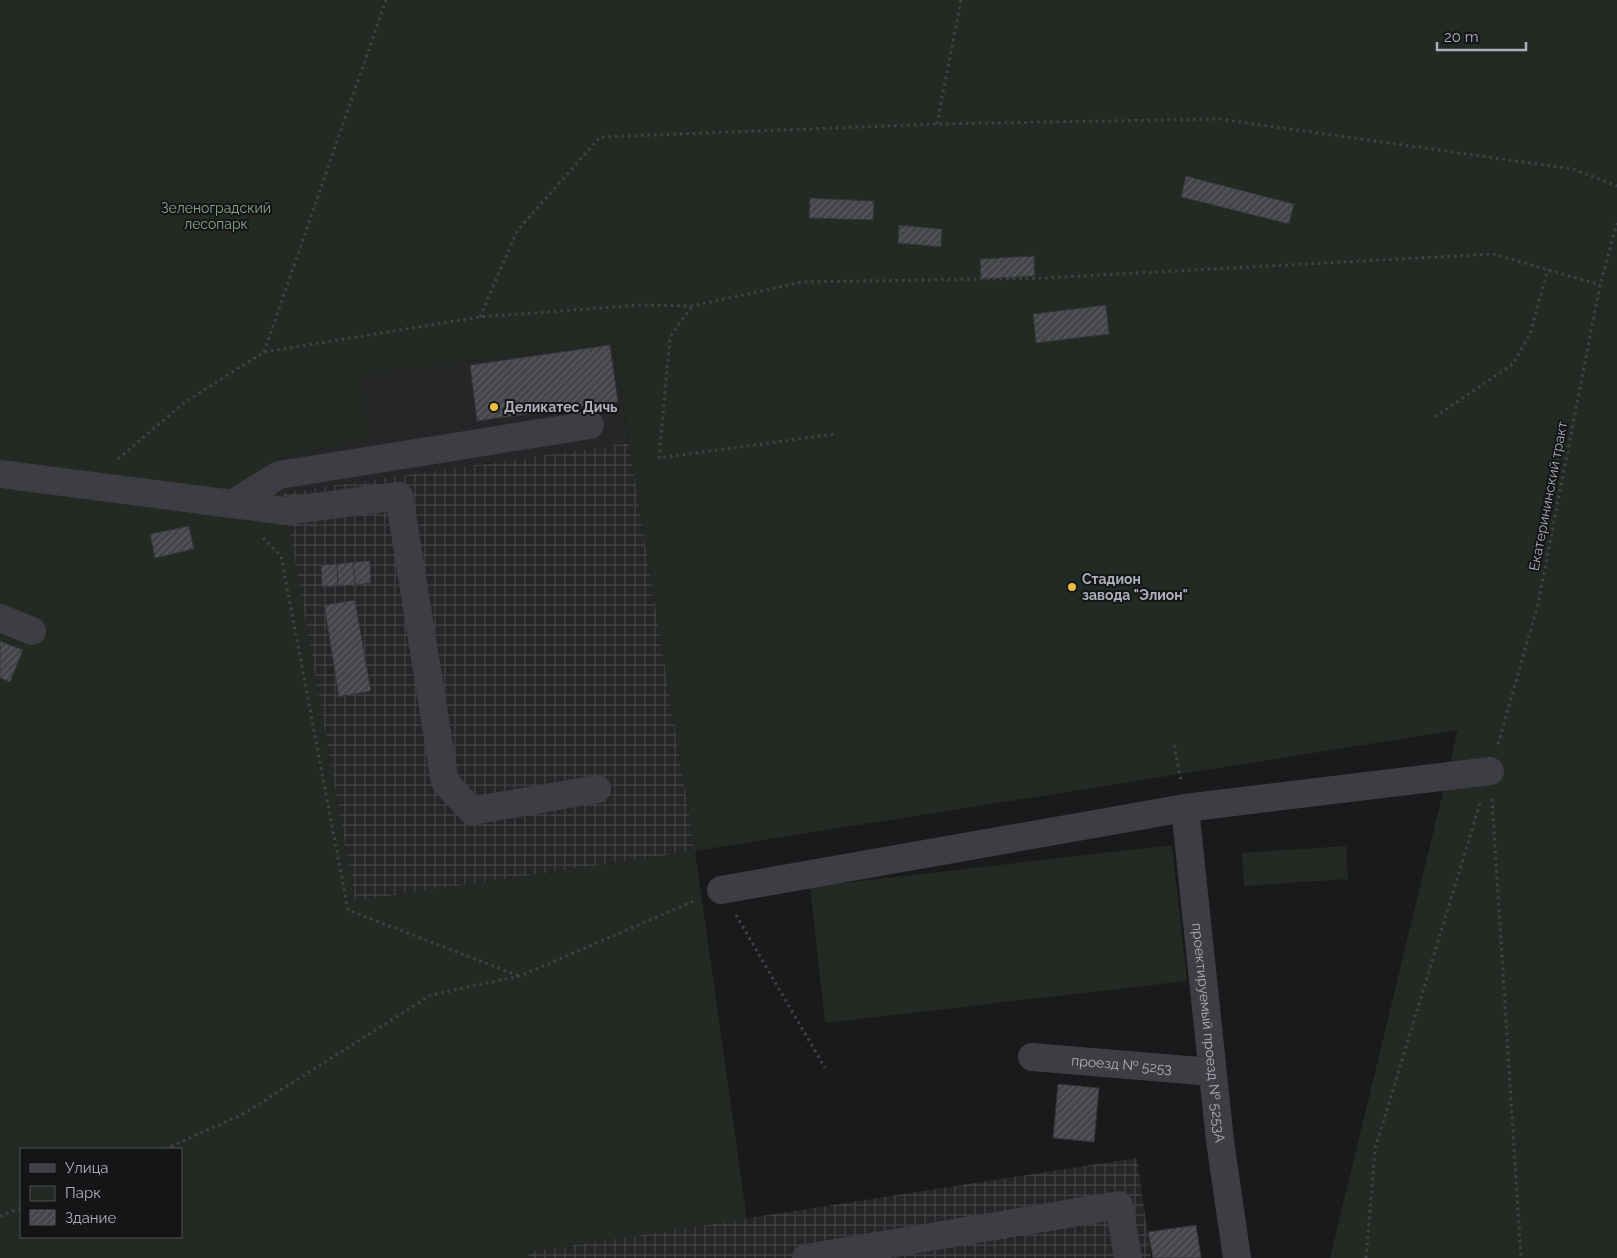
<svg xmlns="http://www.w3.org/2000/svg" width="1617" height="1258" viewBox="0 0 1617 1258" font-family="Raleway,sans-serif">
<defs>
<pattern id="industrial-grid" width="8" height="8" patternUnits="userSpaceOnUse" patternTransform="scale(1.25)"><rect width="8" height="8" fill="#262629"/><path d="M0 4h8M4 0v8" fill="none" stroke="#434346"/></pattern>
<pattern id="building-hatch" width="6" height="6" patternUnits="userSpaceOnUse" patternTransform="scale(1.25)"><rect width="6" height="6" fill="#444549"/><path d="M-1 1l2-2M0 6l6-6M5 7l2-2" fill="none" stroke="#5c5d61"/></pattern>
</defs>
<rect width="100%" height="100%" fill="#1a1a1c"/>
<path fill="#262629" d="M613,343L629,443L282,493L277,459L368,438L362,375Z"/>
<g fill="url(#industrial-grid)">
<path d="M629,443L695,851L355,901L282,493Z"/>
<path d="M1137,1158L1151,1258H528V1252Z"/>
</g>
<g fill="#222a23" fill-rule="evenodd">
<path d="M0,0H1617V1258H1330L1458,730L695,851L747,1219L528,1252V1258H0ZM613,343L695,851L355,901L277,459L368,438L362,375ZM21,1149H181V1237H21Z"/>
<path d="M1172,845L1187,981L825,1023L810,887Z"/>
<path d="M1346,846L1348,879L1244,886L1242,853Z"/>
</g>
<g fill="url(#building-hatch)" stroke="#343438">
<path d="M1186,176L1294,204L1289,224L1181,197Z"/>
<path d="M810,198L874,201L873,220L809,218Z"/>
<path d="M899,225L942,229L941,247L898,243Z"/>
<path d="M1034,256L1035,276L981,279L980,259Z"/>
<path d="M1106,305L1109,334L1036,343L1033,314Z"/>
<path d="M610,345L618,402L477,421L470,365Z"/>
<path d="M189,526L194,549L155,558L150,534Z"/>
<path d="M370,561L371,583L355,585L353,562Z"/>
<path d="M353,562L355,585L338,586L337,564Z"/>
<path d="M337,564L338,586L322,587L321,565Z"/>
<path d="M355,600L371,691L339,697L324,605Z"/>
<path d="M0,641L23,650L10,682L0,678Z"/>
<path d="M1058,1084L1099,1088L1094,1142L1053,1138Z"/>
<path d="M1196,1225L1201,1258H1153L1148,1232Z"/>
</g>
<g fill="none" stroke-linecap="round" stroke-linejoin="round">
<g stroke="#414248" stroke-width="3" stroke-dasharray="2.5 4" stroke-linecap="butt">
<path d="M937,124L961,0"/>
<path d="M691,307L670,337L659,458L835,434"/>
<path d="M480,317L517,231L600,137L937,124L1219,119L1573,169L1617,186"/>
<path d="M264,352L386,0"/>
<path d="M1435,417L1513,364L1530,334L1548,269"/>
<path d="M118,459L185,402L264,352L480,317L640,305L692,306L803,282L1044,278L1493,254L1600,285"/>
<path d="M263,538L281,556L348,910L519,976"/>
<path d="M1498,744L1538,604L1600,285L1617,223"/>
<path d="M1174,745L1181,781"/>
<path d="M1492,799L1521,1258"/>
<path d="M736,915L825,1068"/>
<path d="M165,1149L243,1114L431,995L520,976L694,901"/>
<path d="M0,1216L21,1208"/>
<path d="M1366,1258L1375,1149L1481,800"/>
</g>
<g stroke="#3d3d43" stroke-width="28">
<path d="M0,474L232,504L279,475L590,425"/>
<path d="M232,504L285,511L399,496L445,782L472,811L597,789"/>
<path d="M0,618L32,631"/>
<path id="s1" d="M1185,808L1220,1141L1237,1258"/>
<path d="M721,890L1185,808L1490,771"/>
<path id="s2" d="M1032,1057L1212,1072"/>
<path d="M806,1258L1119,1205L1128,1258"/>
</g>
</g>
<g fill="#ecbe42" stroke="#151517" stroke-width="2">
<circle cx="494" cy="407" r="5"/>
<circle cx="1072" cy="587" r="5"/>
</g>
<g text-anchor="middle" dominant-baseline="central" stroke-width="4" stroke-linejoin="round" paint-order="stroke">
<g font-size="14" fill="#85a589" stroke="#151517">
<text x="216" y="208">Зеленоградский<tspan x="216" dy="16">лесопарк</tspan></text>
</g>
<g font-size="14" font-weight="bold" fill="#adb0bb" stroke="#151517" text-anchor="start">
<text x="504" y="407">Деликатес Дичь</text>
<text x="1082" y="579">Стадион<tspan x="1082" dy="16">завода "Элион"</tspan></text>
</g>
<g font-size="14" fill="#adb0bb" stroke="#151517">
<text transform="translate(1548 496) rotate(-79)">Екатерининский тракт</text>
<text stroke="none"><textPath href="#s1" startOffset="226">проектируемый проезд № 5253А</textPath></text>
<text stroke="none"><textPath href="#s2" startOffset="90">проезд № 5253</textPath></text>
</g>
</g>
<rect x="20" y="1148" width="162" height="90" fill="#151517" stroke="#525359"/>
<rect x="30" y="1164" width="25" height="8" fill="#3d3d43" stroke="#525359"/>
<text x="65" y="1173" font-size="15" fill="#adb0bb">Улица</text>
<rect x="30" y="1186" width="25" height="15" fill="#222a23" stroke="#525359"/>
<text x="65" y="1198" font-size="15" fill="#adb0bb">Парк</text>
<rect x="30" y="1210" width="25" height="15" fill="url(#building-hatch)" stroke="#525359"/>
<text x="65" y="1223" font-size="15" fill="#adb0bb">Здание</text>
<path d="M1437 42v8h89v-8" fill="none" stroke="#adb0bb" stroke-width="2.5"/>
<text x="1444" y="42" font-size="15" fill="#adb0bb" stroke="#151517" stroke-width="4" paint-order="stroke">20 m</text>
</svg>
